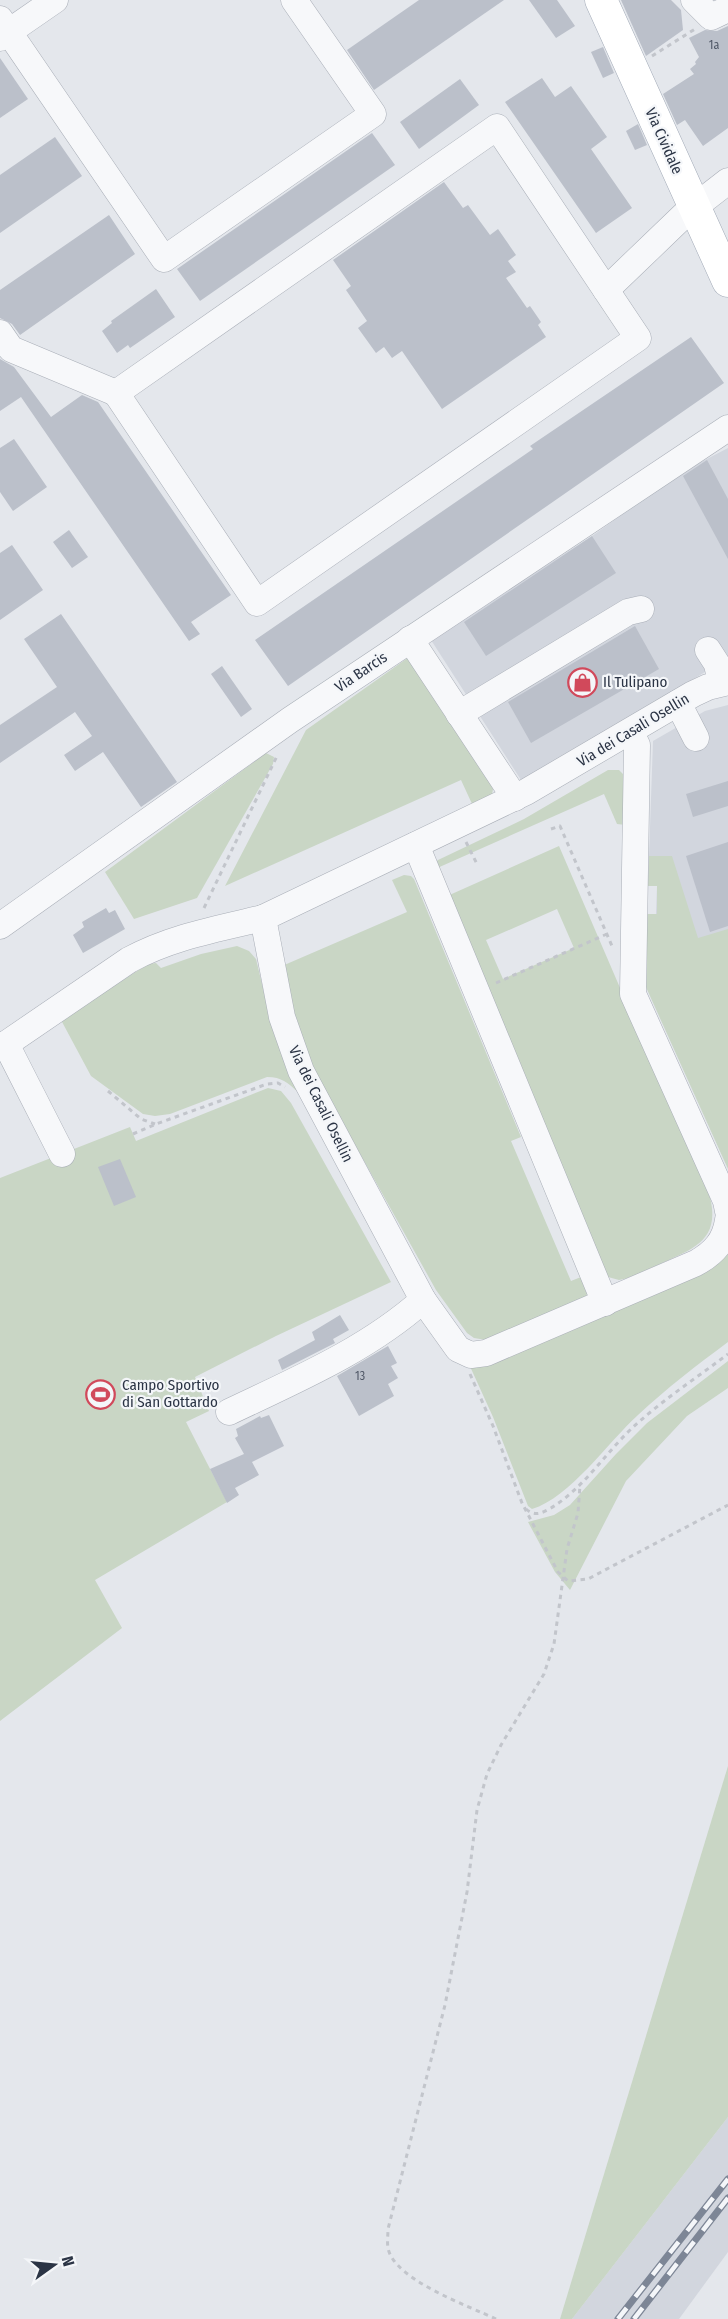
<svg xmlns="http://www.w3.org/2000/svg" width="728" height="2319" viewBox="0 0 728 2319" font-family="'Fira Sans Condensed',sans-serif">
<rect width="100%" height="100%" fill="#e4e7ec"/>
<g fill="#d2d6de">
<path d="M728,448V658L523,783L431,640L592,536L682,472Z"/>
<path d="M728,705V994L656,914L657,886H648L653,741L705,711Z"/>
<path d="M728,2117V2252L679,2319H572Z"/>
</g>
<g fill="#c9d6c5" fill-rule="evenodd">
<path d="M409,657L491,782L493,789L492,795L473,806L461,780L225,886L306,730Z"/>
<path d="M266,753L274,757L273,764L197,898L134,919L105,872Z"/>
<path d="M608,770H619L624,775L626,825L617,824L604,794L435,869L434,863L438,860L524,819Z"/>
<path d="M559,846L710,1197C721,1242 691,1249 658,1265C645,1270 632,1278 619,1280L608,1277L605,1272L445,897ZM557,909L574,948L503,979L486,940Z"/>
<path d="M649,856H672L698,938L728,929V1169L645,985L647,914H657V886H648Z"/>
<path d="M404,875L411,876L414,879L521,1137L511,1141L571,1281L586,1275L589,1290L586,1296L486,1340L474,1338L467,1333L436,1290L310,1064L296,1025L282,966L407,912L392,880Z"/>
<path d="M237,946L249,951L256,959L274,1034L299,1093C288,1083 282,1077 267,1077L170,1114L155,1116L143,1114L91,1076L61,1020L148,964L156,963L161,968L201,954Z"/>
<path d="M268,1088L281,1091L291,1103L391,1282L276,1336L195,1377L209,1411L186,1422L227,1502L95,1580L122,1628L0,1721V1178L130,1127L136,1141Z"/>
<path d="M728,1250V1342C697,1365 667,1388 638,1415C609,1441 570,1498 532,1509L528,1506L493,1417L468,1362Z"/>
<path d="M728,1361V1388L687,1416L626,1481L570,1590L555,1572L528,1522L554,1515L570,1505L616,1454L647,1423Z"/>
<path d="M728,1766V2117L572,2319H560Z"/>
</g>
<g fill="#bbc0ca">
<path d="M419,0H504L374,90L347,50Z"/>
<path d="M529,0H557L575,26L556,38Z"/>
<path d="M621,0H671L681,10L683,30L646,56Z"/>
<path d="M728,26V128L703,146L685,120L677,125L663,94L694,74L690,69L696,64L695,62L699,57L689,38L705,30L717,31Z"/>
<path d="M603,47L614,73L603,78L591,52Z"/>
<path d="M0,58L28,99L0,118Z"/>
<path d="M542,78L555,97L571,86L607,137L591,149L632,208L596,233L505,102Z"/>
<path d="M460,79L479,105L419,149L400,122Z"/>
<path d="M638,124L647,145L635,150L626,131Z"/>
<path d="M372,133L395,165L200,301L177,269Z"/>
<path d="M55,137L82,176L0,233V175Z"/>
<path d="M444,182L463,208L468,205L490,235L498,229L516,255L508,261L516,272L506,278L527,308L530,306L541,322L538,325L546,337L442,409L402,351L392,358L384,347L376,353L358,328L367,321L346,290L351,286L333,260Z"/>
<path d="M109,215L135,254L20,335L12,324L0,318V290Z"/>
<path d="M156,289L175,317L130,348L128,345L117,353L102,331L112,323L111,321Z"/>
<path d="M691,337L724,383L288,686L255,640L533,449L530,446Z"/>
<path d="M0,359L14,367L51,417L82,395L98,402L231,595L191,622L200,634L189,641L21,397L0,411Z"/>
<path d="M14,439L47,487L13,511L0,492V448Z"/>
<path d="M707,460L728,499V559L683,476Z"/>
<path d="M69,530L88,557L72,568L53,542Z"/>
<path d="M592,536L616,573L486,656L464,622Z"/>
<path d="M12,545L43,590L0,620V553Z"/>
<path d="M61,614L177,782L141,807L103,752L75,771L64,755L92,736L75,712L0,763V725L57,687L24,639Z"/>
<path d="M635,626L659,669L531,743L508,702Z"/>
<path d="M222,666L252,709L241,717L211,674Z"/>
<path d="M728,781V806L693,817L686,794Z"/>
<path d="M728,842V926L710,932L686,856Z"/>
<path d="M106,908L109,913L115,910L125,929L83,953L73,935L84,927L82,922Z"/>
<path d="M120,1159L136,1197L114,1206L98,1167Z"/>
<path d="M340,1315L349,1330L333,1339L335,1343L282,1370L278,1360L315,1340L312,1332Z"/>
<path d="M388,1346L397,1363L391,1366L398,1378L388,1384L394,1396L359,1416L337,1376Z"/>
<path d="M269,1415L284,1446L252,1462L259,1475L235,1488L239,1495L227,1503L210,1469L244,1454L235,1438L238,1436L236,1429L260,1416L261,1418Z"/>
</g>
<g fill="none" stroke-linecap="round" stroke-linejoin="round">
<defs>
<g id="minor">
<path d="M694,0L711,17L728,9"/>
<path d="M0,19L164,259L373,114L294,0"/>
<path d="M0,38L55,0"/>
<path d="M497,127L638,338L257,603L116,393Z"/>
<path d="M606,290L683,216L728,181"/>
<path d="M0,333L11,349L116,393"/>
<path d="M410,639L515,798"/>
<path d="M708,650L717,664L721,683"/>
<path d="M728,682L708,687L693,694L526,792L263,918L282,1017L301,1071L423,1300L458,1349L471,1355L486,1353L696,1263C714,1253 725,1241 728,1220"/>
<path d="M678,703L696,738"/>
<path d="M459,714L628,612L641,609"/>
<path d="M630,732L637,745L633,994L726,1201L728,1211"/>
<path d="M416,845L605,1303"/>
<path d="M0,926L290,720L728,428"/>
<path d="M6,1044L62,1154"/>
<path d="M0,1048L129,960C171,937 217,929 263,918"/>
<path d="M229,1412C296,1380 367,1350 423,1300"/>
</g>
<path id="major" d="M601,0L728,281"/>
</defs>
<use href="#minor" stroke="#a9aeb7" stroke-width="27"/>
<use href="#major" stroke="#a3abb8" stroke-width="33"/>
<g stroke="#c2c5cb" stroke-width="3" stroke-dasharray="4.5 4.5" stroke-linecap="butt">
<path d="M652,56L695,29"/>
<path d="M551,829L560,826L612,946"/>
<path d="M466,842L477,864"/>
<path d="M204,908L277,756"/>
<path d="M496,983L607,934"/>
<path d="M108,1091L141,1119L155,1124"/>
<path d="M133,1134L156,1124L267,1084L278,1083L285,1087"/>
<path d="M470,1374L493,1426L522,1503L558,1572L568,1581L588,1579L728,1505"/>
<path d="M526,1509C535,1517 542,1513 551,1508C587,1486 608,1448 640,1421C667,1397 699,1376 728,1354"/>
<path d="M496,2319C469,2306 394,2280 388,2248C387,2242 388,2235 388,2229L445,2005L467,1892L477,1810L487,1774L501,1745L544,1674L554,1644L567,1549L578,1513L580,1485"/>
</g>
<use href="#minor" stroke="#f7f8fa" stroke-width="26"/>
<use href="#major" stroke="#fff" stroke-width="32"/>
<defs>
<g id="rail">
<path d="M618,2319L728,2179"/>
<path d="M634,2319L728,2198"/>
</g>
</defs>
<use href="#rail" stroke="#7d8696" stroke-width="7"/>
<use href="#rail" stroke="#f4f6f9" stroke-width="4.5" stroke-dasharray="14" stroke-linecap="butt"/>
</g>
<defs>
<symbol id="shop-ring" viewBox="-11 -11 22 22"><circle r="9.5" fill="#f4f6f9" stroke="#d1495b" stroke-width="1.5"/><path d="M-5-2.5h2.3a2.7 3.5 0 0 1 5.4 0H5L5.5 6h-11ZM-1.5-2.5h3a1.5 2.3 0 0 0-3 0Z" fill="#d1495b"/></symbol>
<symbol id="stadium-ring" viewBox="-11 -11 22 22"><circle r="9.5" fill="#f4f6f9" stroke="#d1495b" stroke-width="1.5"/><path d="M0-5a6.5 5 0 1 0 0 10a6.5 5 0 1 0 0-10ZM-3.5-1.8h7v3.6h-7Z" fill="#d1495b"/></symbol>
</defs>
<g fill-rule="evenodd">
<use href="#shop-ring" x="566" y="666" width="33" height="33"/>
<use href="#stadium-ring" x="84" y="1378" width="33" height="33"/>
</g>
<g text-anchor="middle" dominant-baseline="central" stroke-width="4.5" stroke-linejoin="round" paint-order="stroke">
<g font-size="12" fill="#4f5766">
<text x="714" y="45">1a</text>
<text x="360" y="1376">13</text>
</g>
<g font-size="15" fill="#2b3445" stroke="#f4f6f9">
<text transform="translate(664 141) rotate(66)">Via Cividale</text>
<text transform="translate(361 672) rotate(-34)">Via Barcis</text>
<text transform="translate(633 730) rotate(-31)">Via dei Casali Osellin</text>
<text transform="translate(321 1104) rotate(64)">Via dei Casali Osellin</text>
</g>
<g font-size="15" fill="#2b3445" stroke="#f4f6f9" text-anchor="start">
<text x="603" y="682">Il Tulipano</text>
<text x="122" y="1385">Campo Sportivo<tspan x="122" dy="17">di San Gottardo</tspan></text>
</g>
</g>
<g transform="translate(54 2265) rotate(75)" stroke="#f4f6f9" stroke-width="4.5" paint-order="stroke">
<path d="M0-4.5L10 22L0 15L-10 22Z" fill="#2b3445"/>
<text y="-9" font-size="16" font-weight="bold" text-anchor="middle" fill="#2b3445">N</text>
</g>
</svg>
